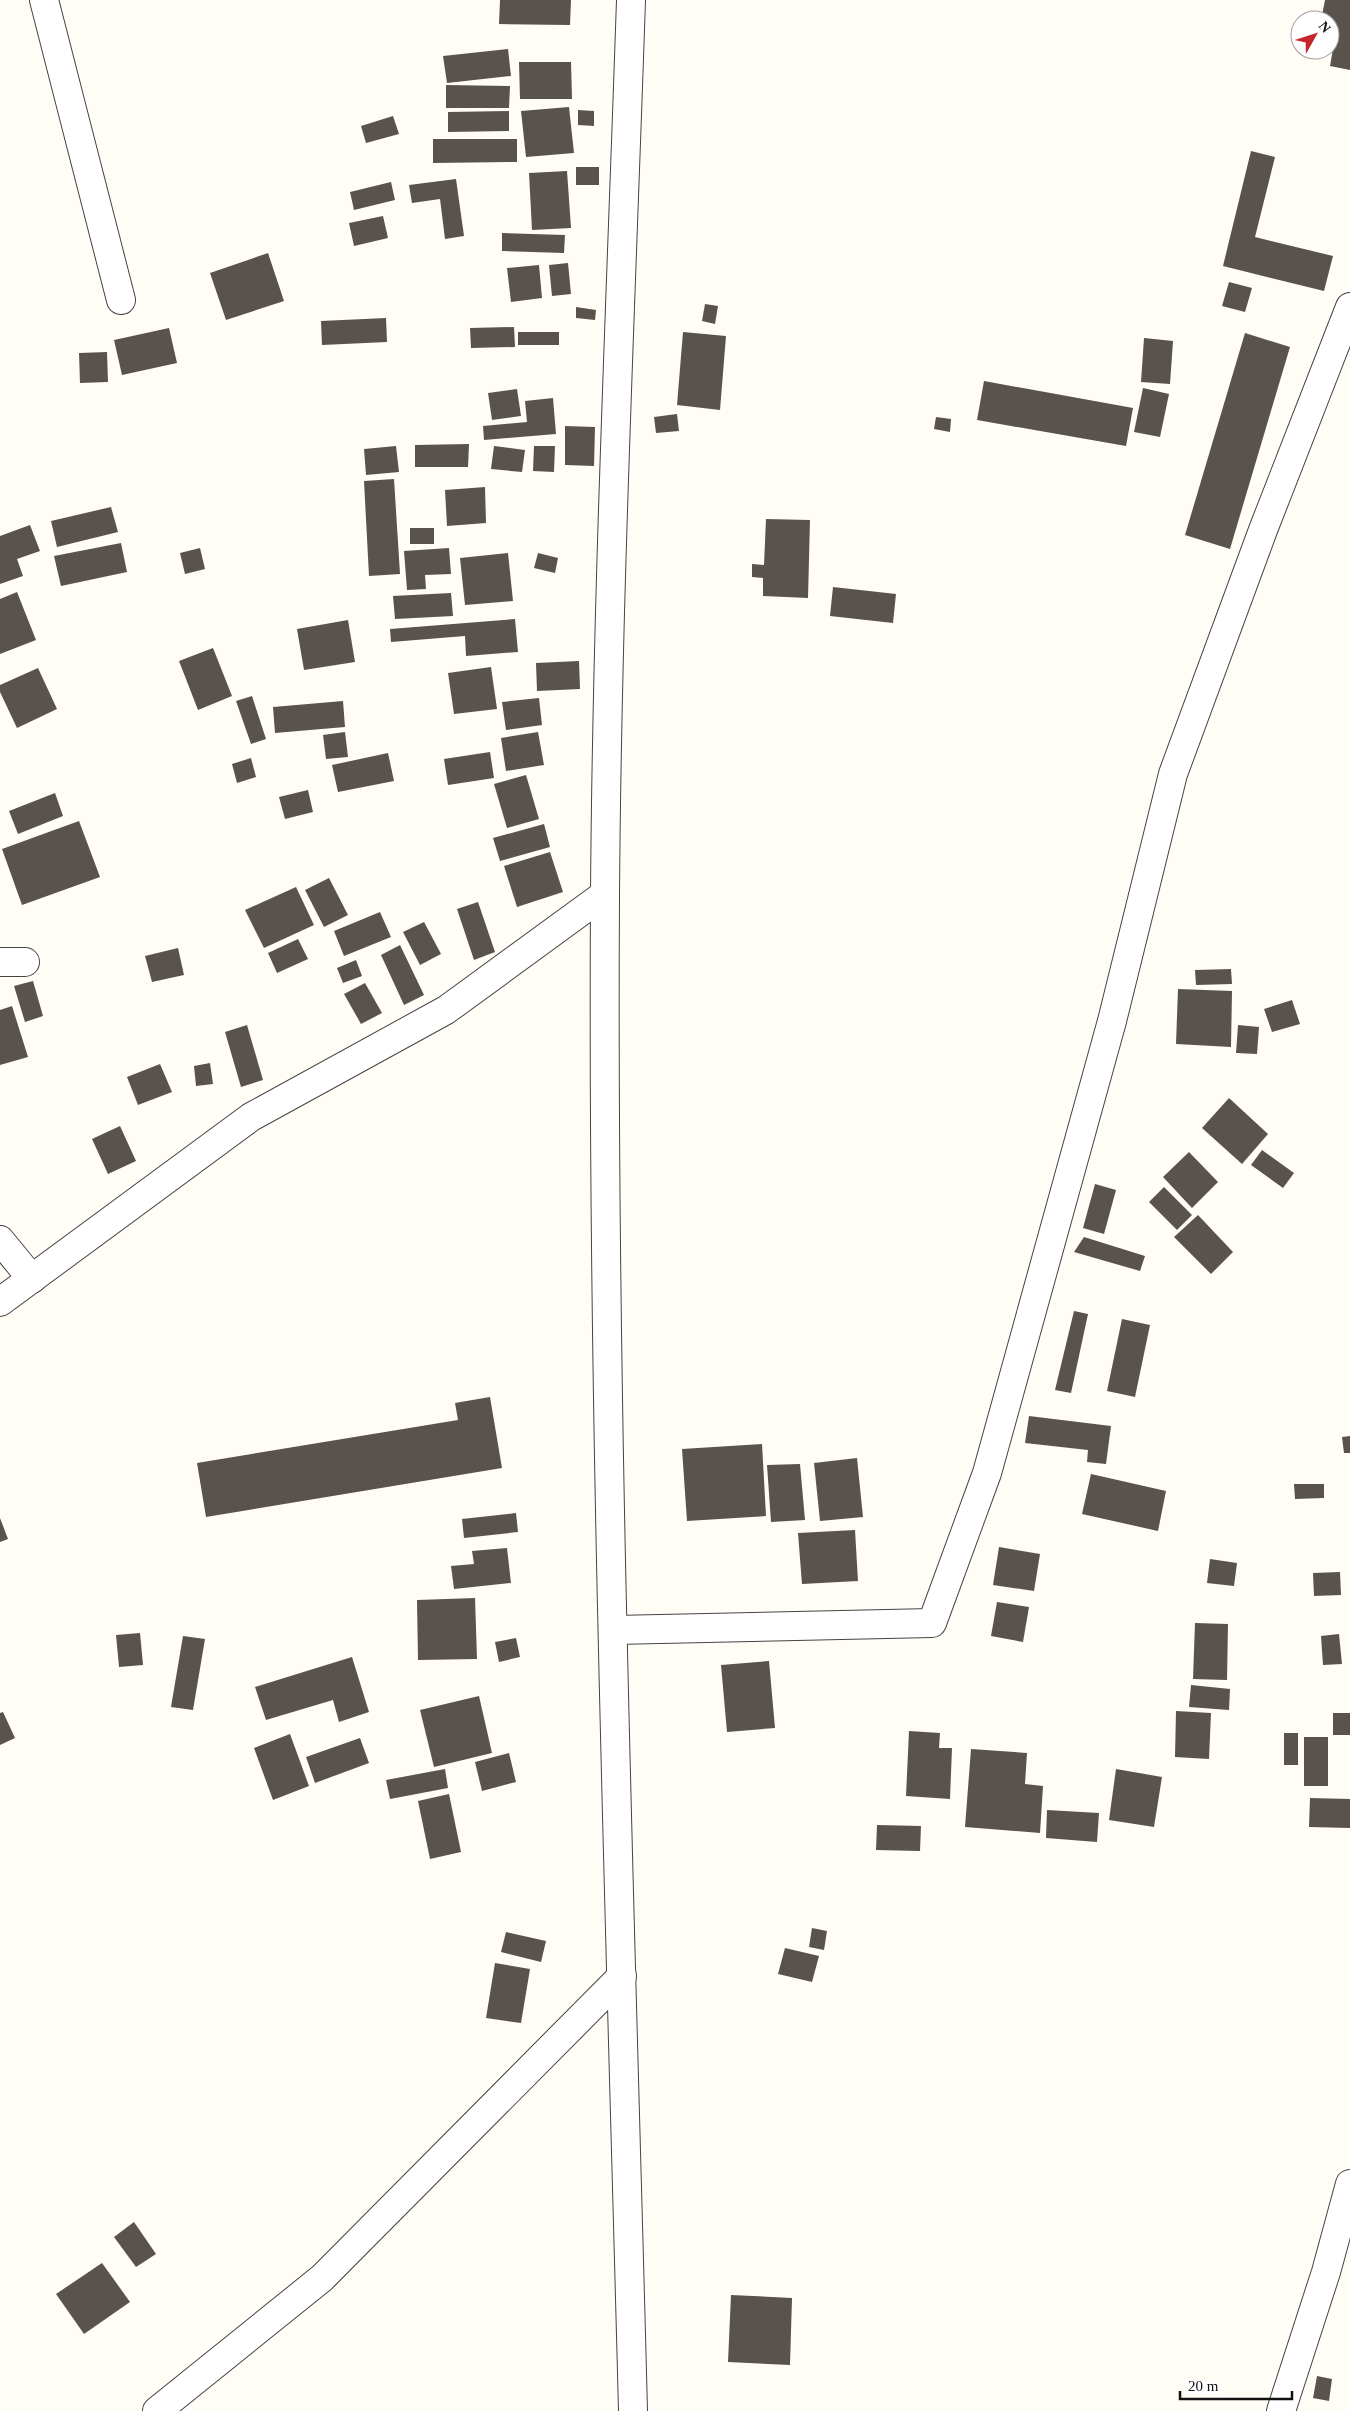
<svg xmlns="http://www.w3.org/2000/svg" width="1350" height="2411" viewBox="0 0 1350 2411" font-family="Georgia,serif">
<rect width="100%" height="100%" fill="#fffdf5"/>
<g fill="#5a524d">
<path d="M500,0H571L570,25L499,24Z"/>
<path d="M1325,0H1350V70L1330,66L1334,43L1330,42V20H1321Z"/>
<path d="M508,49L511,76L447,83L443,56Z"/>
<path d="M519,62H571L572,99H520Z"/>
<path d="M446,85L510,86L509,108H446Z"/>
<path d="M569,107L574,153L526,157L521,111Z"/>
<path d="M578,110L594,111V126L578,125Z"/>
<path d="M509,111V131L448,132V112Z"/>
<path d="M393,116L399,134L366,143L361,126Z"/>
<path d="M433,139H517V162L433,163Z"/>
<path d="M1251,151L1275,157L1255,237L1333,256L1324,291L1223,266Z"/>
<rect x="576" y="167" width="23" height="18"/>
<path d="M567,171L571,228L532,230L529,173Z"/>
<path d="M456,179L464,236L445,239L440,199L412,203L409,185Z"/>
<path d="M391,182L395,200L354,210L350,192Z"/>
<path d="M383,216L388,238L354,246L349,223Z"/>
<path d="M502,233L565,235L564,253L502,251Z"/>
<path d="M268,253L284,301L226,320L210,273Z"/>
<path d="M568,263L571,294L552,296L549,265Z"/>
<path d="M539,265L542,298L511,302L507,268Z"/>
<path d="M1229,282L1252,288L1245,312L1222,306Z"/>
<path d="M705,304L718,306L715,324L702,321Z"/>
<path d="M576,307L596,310L595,320L576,318Z"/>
<path d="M386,318L387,342L322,345L321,321Z"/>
<path d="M514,327L515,347L471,348L470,328Z"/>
<path d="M169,328L177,363L122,375L114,340Z"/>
<rect x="518" y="332" width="41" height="13"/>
<path d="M683,332L726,336L720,410L677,405Z"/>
<path d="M1245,333L1290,347L1230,549L1185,535Z"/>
<path d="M1144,338L1173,341L1170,384L1141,382Z"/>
<path d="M107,352L108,382L80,383L79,353Z"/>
<path d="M984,381L1133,408L1126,446L977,420Z"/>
<path d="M1143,388L1169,394L1160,437L1134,432Z"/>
<path d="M517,389L521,416L492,420L488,393Z"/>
<path d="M553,398L556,434L484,440L483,426L527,422L525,401Z"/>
<path d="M677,414L679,431L656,433L654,417Z"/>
<path d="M936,417L951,419L950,432L934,429Z"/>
<path d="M565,426L595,427L594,466L565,465Z"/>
<path d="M469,444L468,467H415V445Z"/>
<path d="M396,446L399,472L366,475L364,449Z"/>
<path d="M494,446L525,450L522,472L491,469Z"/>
<path d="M534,446H555L554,472L533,471Z"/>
<path d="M394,479L400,574L369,576L364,481Z"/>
<path d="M485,487L486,523L447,526L445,490Z"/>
<path d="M111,507L118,532L57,547L51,521Z"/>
<path d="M766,519L810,520L808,598L763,596V578L752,577V564L764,565Z"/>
<path d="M30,525L40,551L17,559L23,576L0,584V536Z"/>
<rect x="410" y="528" width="24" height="16"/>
<path d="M121,543L127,572L61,586L54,556Z"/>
<path d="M200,548L205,569L185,574L180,553Z"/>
<path d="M449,548L451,574L425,575L426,589L407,590L404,551Z"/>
<path d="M508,553L513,601L465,605L460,558Z"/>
<path d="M538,553L558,558L555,573L534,568Z"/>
<path d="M833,587L896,594L893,623L830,616Z"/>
<path d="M17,592L36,640L0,654V599Z"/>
<path d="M451,593L453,616L395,619L393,596Z"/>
<path d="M515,619L518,652L466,656L465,636L391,642L390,629Z"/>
<path d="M348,620L355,662L304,670L297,629Z"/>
<path d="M213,648L232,696L198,710L179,661Z"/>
<path d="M579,661L580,689L537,691L536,663Z"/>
<path d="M491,667L497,709L454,714L448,673Z"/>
<path d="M38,668L57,709L17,728L0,692V685Z"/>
<path d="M252,696L266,739L251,744L236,701Z"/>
<path d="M539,698L542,725L506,730L502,702Z"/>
<path d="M343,701L345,727L275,733L273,707Z"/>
<path d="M345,732L348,757L326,759L323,735Z"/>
<path d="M538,732L544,765L506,771L501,738Z"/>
<path d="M490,752L494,778L448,785L444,759Z"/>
<path d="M388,753L394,781L338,792L332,765Z"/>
<path d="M251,758L256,777L237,783L232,764Z"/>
<path d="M526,775L539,819L507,828L494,784Z"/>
<path d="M308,790L313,812L285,819L279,797Z"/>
<path d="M55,793L63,816L18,834L9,811Z"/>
<path d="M79,821L100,877L22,905L2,849Z"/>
<path d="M544,824L550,847L500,861L493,838Z"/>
<path d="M550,852L563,892L517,907L504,866Z"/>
<path d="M329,878L348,915L324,927L305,890Z"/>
<path d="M296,887L314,925L264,948L245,910Z"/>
<path d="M478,902L495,952L474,960L457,909Z"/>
<path d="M380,912L391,937L344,956L334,931Z"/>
<path d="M424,922L441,954L420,965L403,932Z"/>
<path d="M298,939L308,959L277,973L268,953Z"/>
<path d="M400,945L424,995L404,1005L381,955Z"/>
<path d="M178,948L184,975L152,982L145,956Z"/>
<path d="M356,960L362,976L343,983L337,968Z"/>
<path d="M1231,969L1232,984L1196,985L1195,970Z"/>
<path d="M33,981L43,1016L25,1022L14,986Z"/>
<path d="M365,983L382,1013L361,1024L344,994Z"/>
<path d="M1178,989L1232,991L1231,1047L1176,1044Z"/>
<path d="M1292,1000L1300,1024L1272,1032L1264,1009Z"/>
<path d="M12,1006L28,1057L0,1065V1010Z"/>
<path d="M247,1025L263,1080L241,1087L225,1032Z"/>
<path d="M1238,1025L1259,1027L1257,1054L1236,1053Z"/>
<path d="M210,1063L213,1084L196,1086L194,1066Z"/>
<path d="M160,1064L172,1092L138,1105L127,1077Z"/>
<path d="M1229,1098L1268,1134L1242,1164L1202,1128Z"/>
<path d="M120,1126L136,1161L108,1174L92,1139Z"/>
<path d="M1262,1150L1294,1173L1283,1188L1251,1165Z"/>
<path d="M1189,1152L1218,1182L1192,1208L1163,1177Z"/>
<path d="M1095,1184L1116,1190L1104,1234L1083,1228Z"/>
<path d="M1164,1187L1192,1215L1177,1230L1149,1202Z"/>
<path d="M1198,1215L1233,1252L1211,1274L1174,1237Z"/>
<path d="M1084,1237L1145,1256L1140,1271L1074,1252Z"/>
<path d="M1074,1311L1088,1314L1071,1393L1055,1390Z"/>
<path d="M1122,1319L1150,1325L1135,1397L1107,1391Z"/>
<path d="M490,1397L502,1468L206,1517L197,1463L458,1420L455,1403Z"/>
<path d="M1029,1416L1111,1426L1106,1464L1087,1462L1088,1450L1025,1443Z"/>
<path d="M1350,1436V1453H1344L1342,1437Z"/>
<path d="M762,1444L766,1516L687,1521L682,1449Z"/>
<path d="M857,1458L863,1517L820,1521L814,1463Z"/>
<path d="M800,1464L805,1520L771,1522L767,1465Z"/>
<path d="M1091,1474L1166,1491L1158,1531L1082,1514Z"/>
<path d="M1294,1484H1324V1498L1295,1499Z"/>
<path d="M516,1513L518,1532L464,1538L462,1519Z"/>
<path d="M0,1518L8,1539L0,1542Z"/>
<path d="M855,1530L858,1581L802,1584L798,1533Z"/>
<path d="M999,1547L1040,1554L1034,1591L993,1585Z"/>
<path d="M507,1548L511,1583L454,1589L451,1566L474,1564L472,1551Z"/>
<path d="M1210,1559L1237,1563L1234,1586L1207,1583Z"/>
<path d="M1340,1572L1341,1595L1314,1596L1313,1573Z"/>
<path d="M475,1598L477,1659L418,1660L417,1600Z"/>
<path d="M997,1602L1029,1607L1023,1642L991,1636Z"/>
<path d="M1195,1623L1228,1624L1227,1680L1193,1679Z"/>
<path d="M140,1633L143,1665L119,1667L116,1635Z"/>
<path d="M1339,1634L1342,1664L1323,1665L1321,1636Z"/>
<path d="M183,1636L205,1639L193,1710L171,1707Z"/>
<path d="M516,1638L520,1657L499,1662L495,1642Z"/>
<path d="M352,1657L369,1712L339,1722L333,1700L266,1720L255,1687Z"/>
<path d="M769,1661L775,1728L727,1732L721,1665Z"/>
<path d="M1191,1685L1230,1689L1229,1710L1189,1707Z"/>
<path d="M479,1696L492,1753L434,1767L420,1710Z"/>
<path d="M1176,1711L1211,1713L1209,1759L1175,1757Z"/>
<path d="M3,1712L15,1738L0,1745V1713Z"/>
<rect x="1333" y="1713" width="17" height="22"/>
<path d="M909,1731L940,1733L939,1748H952L950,1799L906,1796Z"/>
<rect x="1284" y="1733" width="14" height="32"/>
<path d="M290,1734L309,1786L273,1800L254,1748Z"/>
<rect x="1304" y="1737" width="24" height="49"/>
<path d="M360,1738L369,1763L315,1783L306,1757Z"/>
<path d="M971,1749L1027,1753L1025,1784L1043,1786L1040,1833L965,1827Z"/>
<path d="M509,1753L516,1782L482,1791L475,1762Z"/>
<path d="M445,1769L448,1788L390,1799L386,1780Z"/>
<path d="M1116,1769L1162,1777L1154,1827L1109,1820Z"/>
<path d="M449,1794L461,1852L430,1859L418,1801Z"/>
<path d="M1310,1798L1350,1799V1828L1309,1827Z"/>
<path d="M1047,1810L1099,1813L1097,1842L1046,1838Z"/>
<path d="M877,1825L921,1826L920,1851L876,1850Z"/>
<path d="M812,1928L827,1931L824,1950L809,1947Z"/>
<path d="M506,1932L546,1941L541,1962L501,1952Z"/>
<path d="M785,1948L819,1956L812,1982L778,1974Z"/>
<path d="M495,1963L530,1969L521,2023L486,2018Z"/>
<path d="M134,2222L156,2254L136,2267L114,2237Z"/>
<path d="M102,2263L130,2302L84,2334L56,2294Z"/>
<path d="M731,2295L792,2298L790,2365L728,2362Z"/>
<path d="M1317,2376L1332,2379L1329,2401L1313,2398Z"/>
</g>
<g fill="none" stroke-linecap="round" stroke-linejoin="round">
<defs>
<g id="street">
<path d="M44,0L121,300"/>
<path d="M631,0C621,299 607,598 605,896C602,1401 620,1906 633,2411"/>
<path d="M0,962H25"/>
<path d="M0,1240L32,1279"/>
<path d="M0,1302L251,1117L446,1010L605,894"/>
<path d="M614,1630L932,1623L987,1473L1112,1021L1173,774L1263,530L1350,307"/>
<path d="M157,2411L322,2278L622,1976"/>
<path d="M1281,2411L1326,2272L1350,2184"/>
</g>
</defs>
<use href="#street" stroke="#444" stroke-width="30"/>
<use href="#street" stroke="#fff" stroke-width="28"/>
</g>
<g transform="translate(1315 35) rotate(51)"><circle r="24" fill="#ffffff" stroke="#a0a0a0"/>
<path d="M0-4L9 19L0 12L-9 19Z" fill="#c4262e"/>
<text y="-8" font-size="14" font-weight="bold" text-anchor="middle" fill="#111111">N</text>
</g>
<path d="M1180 2391v8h112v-8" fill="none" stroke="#111111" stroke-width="2.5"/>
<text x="1188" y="2391" font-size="15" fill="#111111" stroke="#ffffff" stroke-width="4" paint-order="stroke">20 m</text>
</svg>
